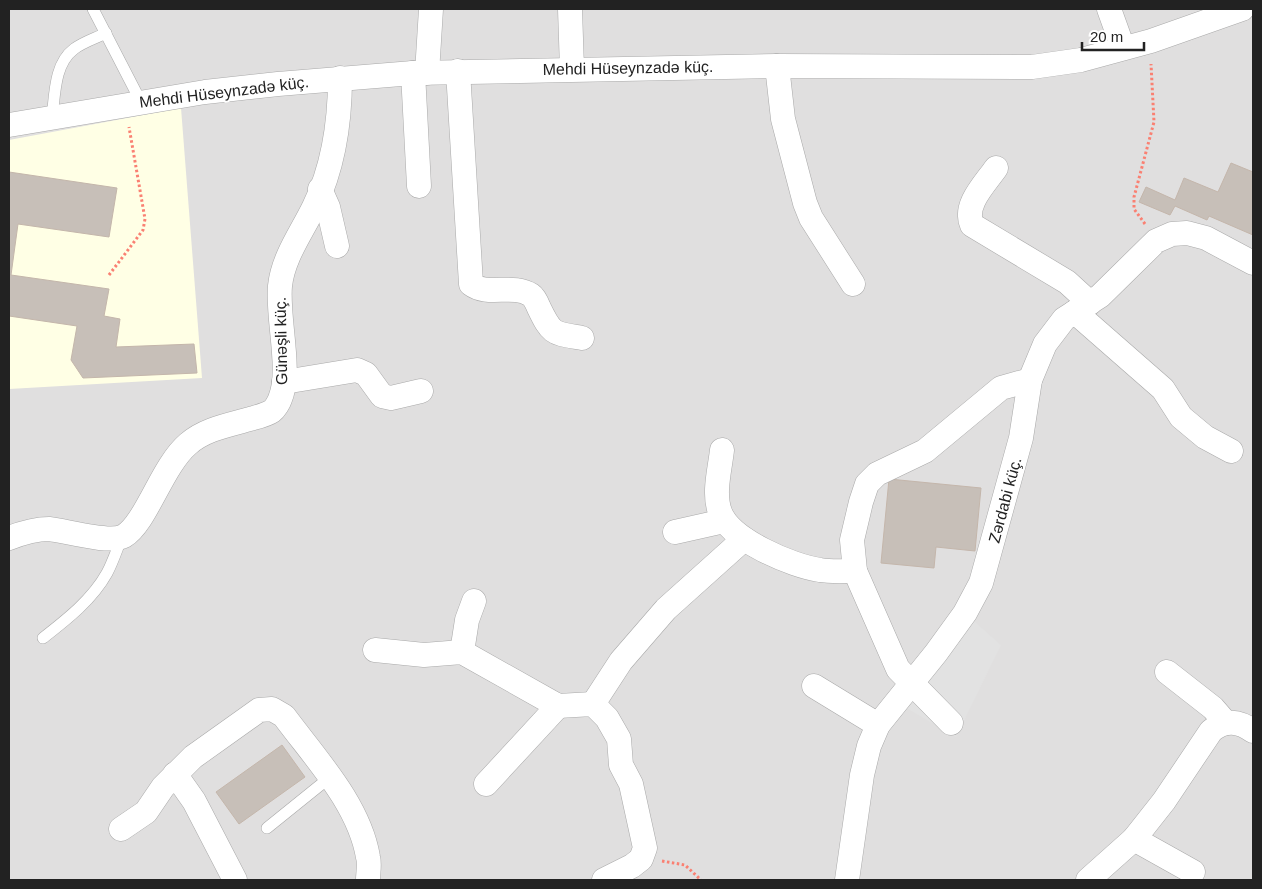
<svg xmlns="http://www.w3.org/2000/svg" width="1262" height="889" viewBox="0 0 1262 889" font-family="Arial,sans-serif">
<rect width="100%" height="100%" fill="#f2efe9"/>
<rect fill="#e0dfdf" x="9" y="9" width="1244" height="871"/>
<path fill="#ffffe5" d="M181,108L202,378L9,389V140Z"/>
<path fill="#e2e2e2" d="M965,613L1001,645L956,737L896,702Z"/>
<g fill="#c7bfb8" stroke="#c4b6ab">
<path d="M1231,163L1253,172V235L1209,216L1207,220L1175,206L1170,215L1139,202L1146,187L1175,200L1184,178L1218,192Z"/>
<path d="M9,172L117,188L109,237L18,224L11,275L109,289L104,316L120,319L116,347L194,344L197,373L83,378L71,360L77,326L9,316Z"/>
<path d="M889,479L981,488L975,551L936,547L934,568L881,563Z"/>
<path d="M282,745L305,777L239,824L216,792Z"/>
</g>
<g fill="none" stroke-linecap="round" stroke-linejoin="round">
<defs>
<g id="lane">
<path d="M93,9L141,102"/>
<path d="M52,118C55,95 54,64 74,49C83,42 96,38 106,33"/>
<path d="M43,638C66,620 92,600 107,573C113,562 117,549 122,537"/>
<path d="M267,828L329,778"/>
</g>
<g id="street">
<path d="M570,9L572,69"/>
<path d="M1109,9L1123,48"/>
<path d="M777,66L783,119L805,203L811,218L853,284"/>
<path d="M458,71L471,284C488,297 513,283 531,295C534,297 537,303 539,308C552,335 553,333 582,338"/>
<path d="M413,73L419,186"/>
<path d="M427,73L431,9"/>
<path d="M9,125L205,92L278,84L413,73L777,66L1032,67L1081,60L1151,41L1242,9"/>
<path d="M996,168C985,184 963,205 972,225L1067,282L1090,303"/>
<path d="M320,189L328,207L337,246"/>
<path d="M1075,312L1163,389L1181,417L1205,437L1231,451"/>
<path d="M284,382L357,370L366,374L382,396L391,398L421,391"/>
<path d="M722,450C720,469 713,493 720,512C730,540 792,566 820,570C831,572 843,571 855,571"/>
<path d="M675,532L724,521"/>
<path d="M9,538C22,533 35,529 49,529C67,531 109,544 124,536C146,523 162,466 188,444C205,429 229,425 250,419C257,417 266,415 272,411C275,409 279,402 280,399C292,371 277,319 280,286C283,257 302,232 314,207C333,168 340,121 340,78"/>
<path d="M375,650L424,655L462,652L558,706L593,704L607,718L619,739L621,765L631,784L645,848L641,859L632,866L604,880"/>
<path d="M462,652L467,620L474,601"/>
<path d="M1167,672L1213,708L1226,723"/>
<path d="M814,686L878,725"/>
<path d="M593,704L621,661L666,609L744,539"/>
<path d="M951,723L898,669L855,571L852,540L861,502L867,484L877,474L925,451L1001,388L1030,380"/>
<path d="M175,774L194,801L235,880"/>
<path d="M486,784L558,706"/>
<path d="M121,829L146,812L163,787L193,757L259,710L272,709L284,716C315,758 359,804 368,857C370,864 368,873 368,880"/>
<path d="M1134,839L1193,872"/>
<path d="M847,880L862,775L869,746L878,725L936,653L965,613L981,583L1021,438L1030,380L1045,344L1064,319L1100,296L1156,241L1172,234L1187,233L1206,238L1253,263"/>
<path d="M1088,880L1134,839L1164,801L1211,731C1225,719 1239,721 1253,731"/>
</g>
</defs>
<use href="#lane" stroke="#a9a9a9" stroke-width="12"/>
<use href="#street" stroke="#a9a9a9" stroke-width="25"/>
<g stroke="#fa8072" stroke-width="3" stroke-dasharray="2.5 2.5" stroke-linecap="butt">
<path d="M1145,224L1134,209V197L1154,122L1151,64"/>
<path d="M109,275L143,230L145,219L129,127"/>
<path d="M662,861L685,865L701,880"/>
</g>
<use href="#lane" stroke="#fff" stroke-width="11"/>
<use href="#street" stroke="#fff" stroke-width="24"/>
</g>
<g text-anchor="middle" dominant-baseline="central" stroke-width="4" stroke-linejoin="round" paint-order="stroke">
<g font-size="16" fill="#222" stroke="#fff">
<text transform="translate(628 68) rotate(-1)">Mehdi Hüseynzadə küç.</text>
<text transform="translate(224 92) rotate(-7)">Mehdi Hüseynzadə küç.</text>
<text transform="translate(281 341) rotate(-91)">Günəşli küç.</text>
<text transform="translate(1005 500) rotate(-75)">Zərdabi küç.</text>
</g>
</g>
<rect width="1262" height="889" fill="none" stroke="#222222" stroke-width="20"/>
<path d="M1082 42v8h62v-8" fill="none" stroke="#222222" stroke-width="2.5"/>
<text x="1090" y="42" font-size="15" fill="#222222" stroke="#ffffff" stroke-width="4" paint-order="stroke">20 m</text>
</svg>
